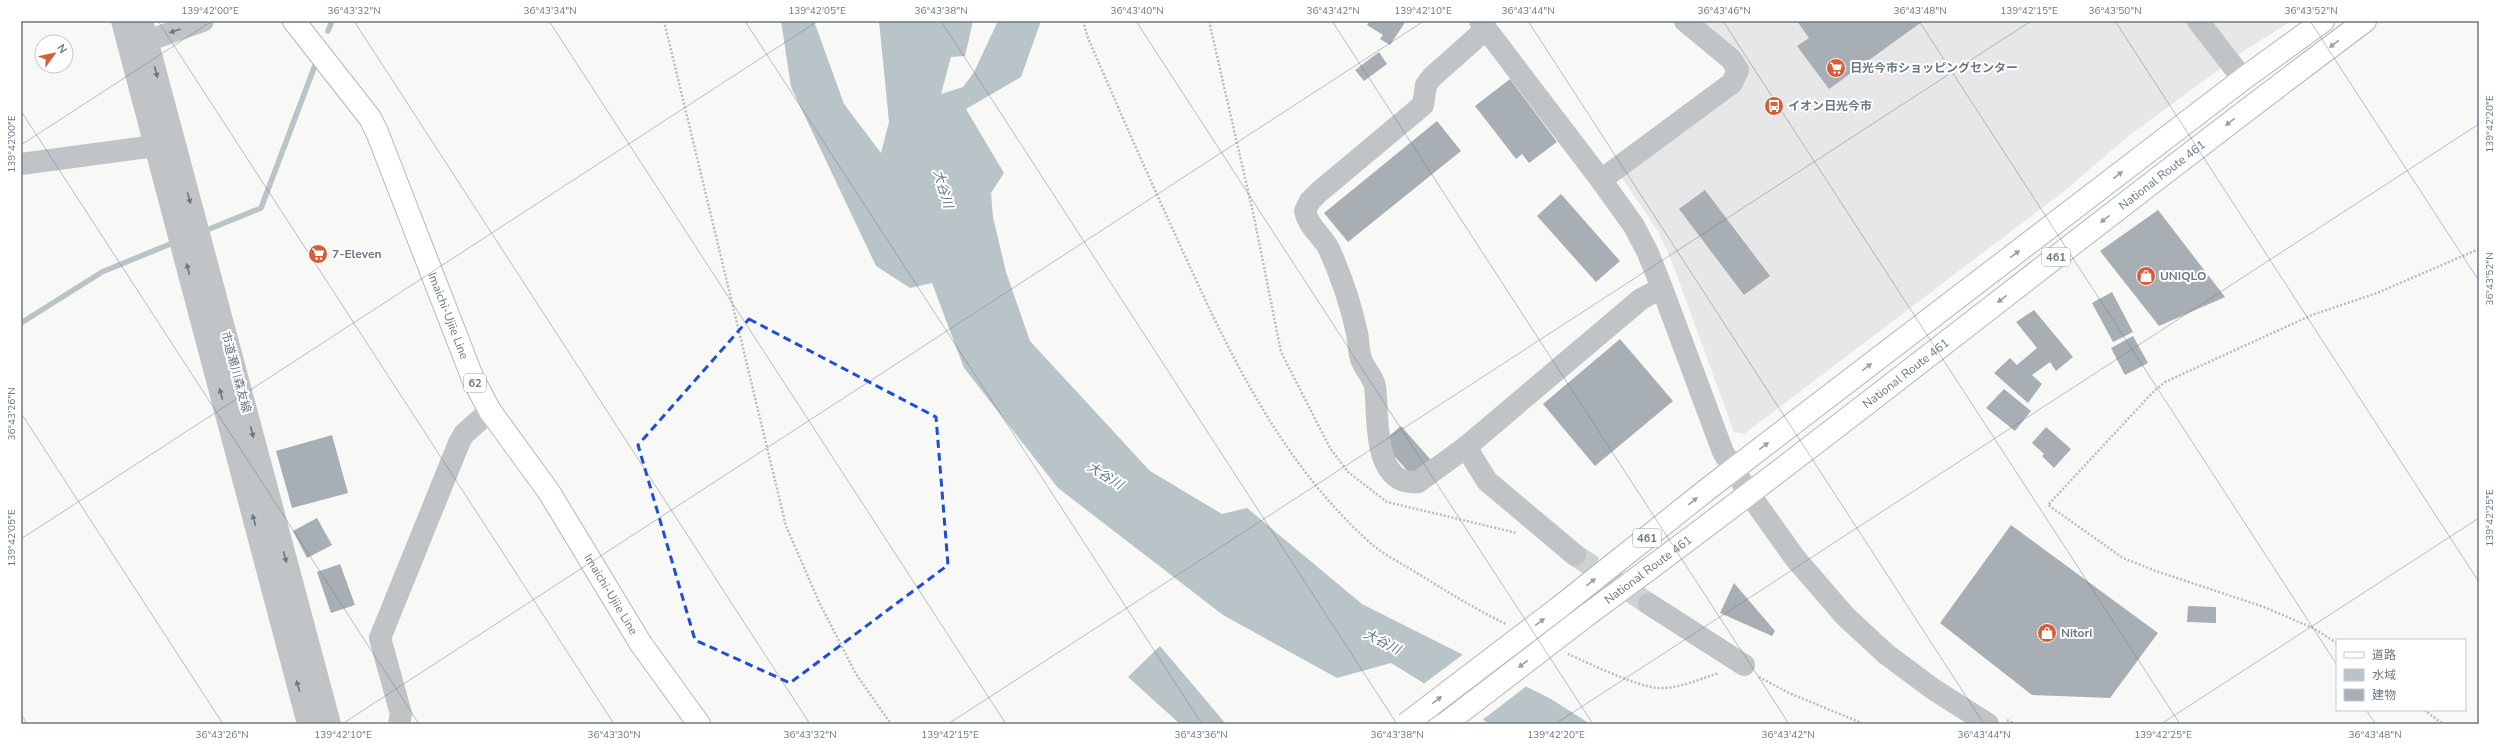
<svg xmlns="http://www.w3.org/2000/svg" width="2500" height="745" viewBox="0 0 2500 745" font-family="'Nunito Sans','Noto Sans JP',sans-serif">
<rect width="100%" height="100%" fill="#f8f8f6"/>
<path fill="#e6e7e6" d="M1692,21H2291L2244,51L2126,138L2063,192L1744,434L1734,432L1672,262L1658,231L1622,178L1743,86Z"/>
<g fill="#b9c4c8">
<path d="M781,21H814L844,104L881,153L889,122L879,21H973L965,56L951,57L941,94L963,87L974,72L998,21H1041L1021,77L966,109L1004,173L991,193L993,217L1006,272L1030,341L1150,471L1222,514L1247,508L1362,604L1551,699L1590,724H1490L1391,663L1337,678L1223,615L1058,488L964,368L932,283L910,288L876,266L791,87Z"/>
<path d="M1160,646L1226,724H1227H1180L1128,677Z"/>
</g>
<path fill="#f8f8f6" d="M1465,653L1528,685L1481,721L1422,685Z"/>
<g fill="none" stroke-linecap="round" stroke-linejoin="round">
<g stroke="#b9c4c8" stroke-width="5.5">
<path d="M328,31L332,21"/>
<path d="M202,232L261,208L317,60"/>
<path d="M21,323L102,272L175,242"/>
</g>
</g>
<g fill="#a8afb4">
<path d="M1370,21H1406L1390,45L1380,39L1383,35L1367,25Z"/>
<path d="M1797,21H1923L1829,89L1797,46L1809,38Z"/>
<path d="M1379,52L1387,64L1364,81L1355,70Z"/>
<path d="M1510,79L1557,142L1529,163L1522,154L1516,159L1475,106Z"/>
<path d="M1437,121L1461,151L1348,242L1324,213Z"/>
<path d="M1705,190L1770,276L1744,295L1679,209Z"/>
<path d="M1561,194L1620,261L1596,282L1537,216Z"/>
<path d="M2158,210L2225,297L2159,326L2100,251Z"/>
<path d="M2112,292L2133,332L2113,342L2092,303Z"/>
<path d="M2034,310L2073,357L2056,371L2050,362L2032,375L2042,384L2028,403L1994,373L2010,358L2017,365L2037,348L2016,322Z"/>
<path d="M2133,336L2148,363L2125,375L2111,348Z"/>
<path d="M1620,339L1673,401L1595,466L1543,404Z"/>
<path d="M2004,389L2031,411L2015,431L1986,408Z"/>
<path d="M1401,426L1431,460L1412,476L1382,442Z"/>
<path d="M2046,427L2071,449L2054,468L2042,456L2044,454L2032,443Z"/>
<path d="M332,435L348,493L292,508L276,451Z"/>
<path d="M317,518L332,545L307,558L293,531Z"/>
<path d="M2011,525L2158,633L2110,698L2032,695L1940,623Z"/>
<path d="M340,564L355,605L331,613L317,572Z"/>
<path d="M1734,583L1775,631L1772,636L1720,613Z"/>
<path d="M2188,606L2216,607V623L2187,622Z"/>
</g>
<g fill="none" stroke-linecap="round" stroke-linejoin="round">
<path stroke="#cdd2d4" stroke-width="22" stroke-dasharray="22 11" stroke-linecap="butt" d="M1575,555L1649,604"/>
<defs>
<g id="major">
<path id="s1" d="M294,21L370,118L377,132L473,379L490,411L549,492L641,644L699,724"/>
</g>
<g id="highway">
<path d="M1561,606L1709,488L2243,79L2323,21"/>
<path id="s2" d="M1587,615C1850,422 2103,216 2365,21"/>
</g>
</defs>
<use href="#major" stroke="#b4b8bb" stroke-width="24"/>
<use href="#highway" stroke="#b3b7ba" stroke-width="24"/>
<g stroke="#babdbf" stroke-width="2.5" stroke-dasharray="2 2" stroke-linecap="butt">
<path d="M664,21L786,526L819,602L856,674L891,724"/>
<path d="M1083,21L1088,38C1118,107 1148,176 1180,245C1228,351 1279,459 1366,539C1379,552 1397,561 1412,570C1443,589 1473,608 1506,624"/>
<path d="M1209,21L1254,217L1281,352L1330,448L1348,472L1387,502L1517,533"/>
<path d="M2337,643L2313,628L2264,607L2156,571L2123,558L2048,505L2155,390L2165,382L2312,315L2377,293L2479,249"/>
<path d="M1568,654C1588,663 1638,687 1658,688C1679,689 1699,679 1719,673"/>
<path d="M1759,677L1789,693L1864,724"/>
<path d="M2424,710L2443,724"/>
<path d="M2007,720L2015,724"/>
</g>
<g stroke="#c0c4c7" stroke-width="22">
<path d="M122,21L308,724"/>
<path d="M142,21L330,724"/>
<path d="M1480,21L1601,180L1634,226L1648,253L1662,288L1723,452L1750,495L1795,558L1845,616L1886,654L1933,689L1988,724"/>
<path d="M2198,21L2243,79"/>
<path d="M1485,30L1432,77L1426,85L1423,105L1319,192L1310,201L1305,211C1308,227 1322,235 1329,249C1341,276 1350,301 1356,329C1359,339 1358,350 1361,359C1364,368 1373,377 1375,386C1379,414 1371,487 1418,482L1466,447L1641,299L1662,288"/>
<path d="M147,41L203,21"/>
<path d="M21,164L155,146"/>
<path d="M1601,180L1732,83L1738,70L1731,59L1685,21"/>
<path d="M1466,447L1487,481L1575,555"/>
<path d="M1649,604L1744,665"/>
<path d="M399,724L401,714L380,638L459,443L464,434L490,411"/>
</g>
<use href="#major" stroke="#fff" stroke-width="22"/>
<use href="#highway" stroke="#fff" stroke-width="22"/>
<defs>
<g id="highway-bridge">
<path d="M1406,724L1561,606"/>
<path d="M1445,724L1587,615"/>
</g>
</defs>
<use href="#highway-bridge" stroke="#b3b7ba" stroke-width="24" stroke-linecap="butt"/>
<use href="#highway-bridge" stroke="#fff" stroke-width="22"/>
</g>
<defs><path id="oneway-solid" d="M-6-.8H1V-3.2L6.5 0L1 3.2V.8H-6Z"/></defs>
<g fill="#6a7884">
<use href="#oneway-solid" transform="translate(175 31) rotate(161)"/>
<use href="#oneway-solid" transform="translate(156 72) rotate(75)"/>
<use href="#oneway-solid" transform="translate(189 198) rotate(75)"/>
<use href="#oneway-solid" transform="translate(188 269) rotate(-105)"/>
<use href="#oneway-solid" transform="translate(221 394) rotate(-105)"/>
<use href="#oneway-solid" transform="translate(252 432) rotate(75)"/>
<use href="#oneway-solid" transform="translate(254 520) rotate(-105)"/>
<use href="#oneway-solid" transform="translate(285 557) rotate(75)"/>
<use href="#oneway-solid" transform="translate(298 686) rotate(-105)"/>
</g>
<g fill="#97a0a9">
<use href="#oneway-solid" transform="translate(2334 44) rotate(143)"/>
<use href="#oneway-solid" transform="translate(2230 122) rotate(142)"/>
<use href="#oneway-solid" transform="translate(2118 175) rotate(-37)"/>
<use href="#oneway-solid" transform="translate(2105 219) rotate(142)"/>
<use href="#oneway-solid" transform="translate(2015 254) rotate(-37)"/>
<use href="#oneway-solid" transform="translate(2002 299) rotate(142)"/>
<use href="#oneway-solid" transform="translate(1867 367) rotate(-37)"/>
<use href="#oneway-solid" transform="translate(1764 446) rotate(-37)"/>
<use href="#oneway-solid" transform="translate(1693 501) rotate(-39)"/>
<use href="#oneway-solid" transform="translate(1591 582) rotate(-39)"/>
<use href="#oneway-solid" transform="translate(1540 622) rotate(-37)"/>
<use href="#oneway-solid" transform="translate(1523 664) rotate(143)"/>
<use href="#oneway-solid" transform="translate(1437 700) rotate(-37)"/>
</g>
<path fill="none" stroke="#1d4ed8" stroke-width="3" stroke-dasharray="8 5" stroke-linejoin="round" d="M749,319L936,417L948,565L790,683L695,640L638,445Z"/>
<path fill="none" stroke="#6a7884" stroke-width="1" stroke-opacity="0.45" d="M158,21L614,724M354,21L810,724M549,21L1006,724M745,21L1202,724M941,21L1397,724M1136,21L1593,724M1332,21L1789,724M1528,21L1984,724M1723,21L2180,724M1919,21L2337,665M2115,21L2479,582M2310,21L2479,281M21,111L419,724M21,145L212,21M21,413L223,724M21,539L818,21M2366,710L2376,724M21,714L27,724M342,724L1424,21M948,724L2031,21M1555,724L2479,124M2161,724L2479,518"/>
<defs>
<symbol id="supermarket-disc" viewBox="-11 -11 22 22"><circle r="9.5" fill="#d55e39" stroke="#fff"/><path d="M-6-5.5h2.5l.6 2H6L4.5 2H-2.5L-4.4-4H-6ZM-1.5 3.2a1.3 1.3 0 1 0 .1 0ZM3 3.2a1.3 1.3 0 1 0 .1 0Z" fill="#fff"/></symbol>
<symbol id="bus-disc" viewBox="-11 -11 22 22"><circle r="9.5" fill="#d55e39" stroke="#fff"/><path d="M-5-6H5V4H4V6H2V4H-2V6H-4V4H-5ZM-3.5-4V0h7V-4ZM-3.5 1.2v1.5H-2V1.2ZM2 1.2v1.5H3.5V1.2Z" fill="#fff"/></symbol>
<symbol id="shop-disc" viewBox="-11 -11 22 22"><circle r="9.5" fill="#d55e39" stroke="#fff"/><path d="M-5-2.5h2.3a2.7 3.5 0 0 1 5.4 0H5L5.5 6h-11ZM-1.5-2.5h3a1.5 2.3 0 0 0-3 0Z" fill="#fff"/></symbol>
</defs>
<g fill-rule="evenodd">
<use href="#supermarket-disc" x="1825" y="57" width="22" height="22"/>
<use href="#bus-disc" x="1763" y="95" width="22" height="22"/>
<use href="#supermarket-disc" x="307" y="243" width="22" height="22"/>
<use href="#shop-disc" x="2135" y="265" width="22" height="22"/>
<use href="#shop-disc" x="2036" y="622" width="22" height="22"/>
</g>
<g text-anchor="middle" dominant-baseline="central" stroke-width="4" stroke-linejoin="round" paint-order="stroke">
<g fill="#fff" stroke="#97a0a9" stroke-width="1">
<rect x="2042" y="248" width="28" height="18" rx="3"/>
<rect x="464" y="374" width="22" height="18" rx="3"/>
<rect x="1633" y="529" width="28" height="18" rx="3"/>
</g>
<g font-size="11" font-weight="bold" fill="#6a7884">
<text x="2056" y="257">461</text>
<text x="475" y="383">62</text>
<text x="1647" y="538">461</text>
</g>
<g font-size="12" font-weight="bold" fill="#6a7884" stroke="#fff" text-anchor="start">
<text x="1850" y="68">日光今市ショッピングセンター</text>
<text x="1788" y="106">イオン日光今市</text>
<text x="332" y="254">7-Eleven</text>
<text x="2160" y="276">UNIQLO</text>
<text x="2061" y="633">Nitori</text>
</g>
<g font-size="12" fill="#6a7884" stroke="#fff">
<text stroke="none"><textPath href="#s2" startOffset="724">National Route 461</textPath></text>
<text stroke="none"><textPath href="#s1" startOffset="336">Imaichi-Ujiie Line</textPath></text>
<text transform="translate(236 372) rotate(75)">市道瀬川森友線</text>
<text stroke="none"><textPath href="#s2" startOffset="400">National Route 461</textPath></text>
<text stroke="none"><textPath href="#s2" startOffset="76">National Route 461</textPath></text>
<text stroke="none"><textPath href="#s1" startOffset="660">Imaichi-Ujiie Line</textPath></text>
</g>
<g font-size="13" font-style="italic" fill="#66787f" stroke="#fff">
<text transform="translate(943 189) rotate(74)">大谷川</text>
<text transform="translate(1105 476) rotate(32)">大谷川</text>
<text transform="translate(1382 642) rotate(27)">大谷川</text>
</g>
</g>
<rect width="2500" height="745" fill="none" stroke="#ffffff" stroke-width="44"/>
<rect x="2336" y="639" width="130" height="72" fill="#ffffff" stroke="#c3c9ce"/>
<rect x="2344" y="652" width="20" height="6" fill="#ffffff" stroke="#c3c9ce"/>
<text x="2372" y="659" font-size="12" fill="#6a7884">道路</text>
<rect x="2344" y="669" width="20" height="12" fill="#b9c4c8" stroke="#c3c9ce"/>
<text x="2372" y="679" font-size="12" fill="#6a7884">水域</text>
<rect x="2344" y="689" width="20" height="12" fill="#a8afb4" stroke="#c3c9ce"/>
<text x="2372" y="699" font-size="12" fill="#6a7884">建物</text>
<g transform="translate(54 54) rotate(57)"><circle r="19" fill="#ffffff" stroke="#c3c9ce"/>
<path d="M0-3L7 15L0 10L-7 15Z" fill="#d55e39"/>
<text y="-6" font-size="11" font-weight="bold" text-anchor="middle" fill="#6a7884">N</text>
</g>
<rect x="22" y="22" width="2456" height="701" fill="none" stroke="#6a7884" stroke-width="1.5"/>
<g font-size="10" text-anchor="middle" fill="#6a7884">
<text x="210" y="14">139°42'00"E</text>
<text x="354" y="14">36°43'32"N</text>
<text x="550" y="14">36°43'34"N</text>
<text x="817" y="14">139°42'05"E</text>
<text x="941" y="14">36°43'38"N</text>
<text x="1137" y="14">36°43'40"N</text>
<text x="1333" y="14">36°43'42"N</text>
<text x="1423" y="14">139°42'10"E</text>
<text x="1528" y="14">36°43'44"N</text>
<text x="1724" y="14">36°43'46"N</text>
<text x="1920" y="14">36°43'48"N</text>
<text x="2029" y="14">139°42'15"E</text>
<text x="2115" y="14">36°43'50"N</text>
<text x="2311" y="14">36°43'52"N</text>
<text transform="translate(2489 124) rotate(-90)" y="4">139°42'20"E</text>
<text transform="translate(11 144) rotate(-90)" y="4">139°42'00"E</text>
<text transform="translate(2489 279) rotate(-90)" y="4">36°43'52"N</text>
<text transform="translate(11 414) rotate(-90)" y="4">36°43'26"N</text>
<text transform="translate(2489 518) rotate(-90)" y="4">139°42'25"E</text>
<text transform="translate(11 538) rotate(-90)" y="4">139°42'05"E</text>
<text x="222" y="738">36°43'26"N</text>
<text x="343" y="738">139°42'10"E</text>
<text x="614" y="738">36°43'30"N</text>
<text x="810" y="738">36°43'32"N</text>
<text x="950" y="738">139°42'15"E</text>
<text x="1201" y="738">36°43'36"N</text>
<text x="1397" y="738">36°43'38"N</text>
<text x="1556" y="738">139°42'20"E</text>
<text x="1788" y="738">36°43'42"N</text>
<text x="1984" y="738">36°43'44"N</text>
<text x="2163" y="738">139°42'25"E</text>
<text x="2375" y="738">36°43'48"N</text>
</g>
</svg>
